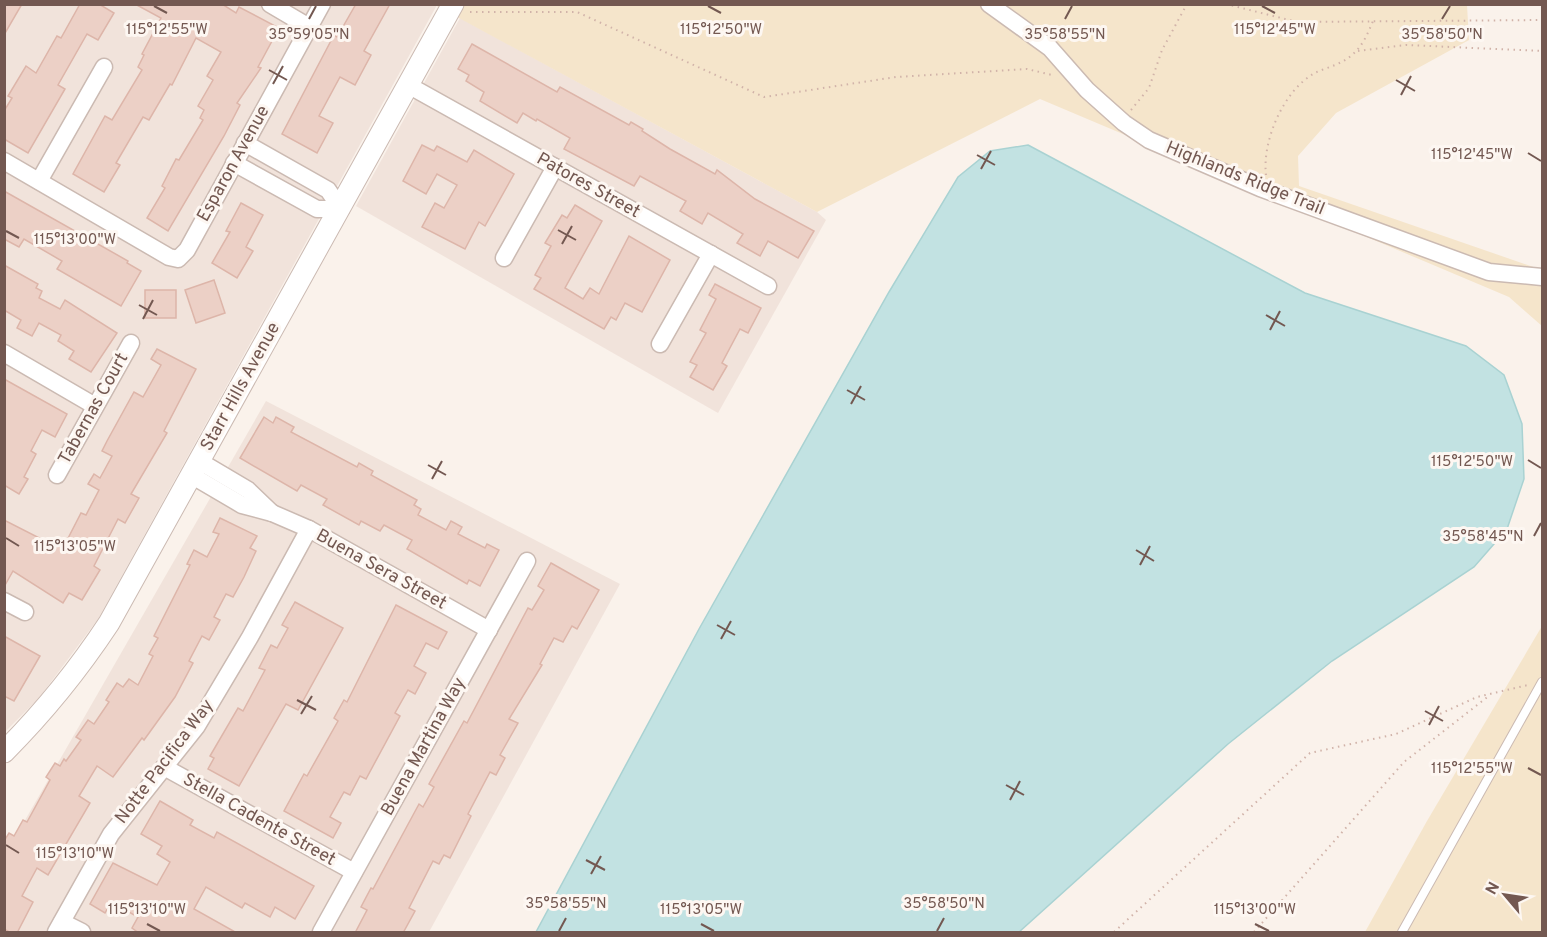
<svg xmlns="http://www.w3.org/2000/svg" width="1547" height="937" viewBox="0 0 1547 937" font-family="Overpass,sans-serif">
<rect width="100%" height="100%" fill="#faf2eb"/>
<g fill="#f1e3db">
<path d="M5,5H437L98,619L39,698L5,732Z"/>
<path d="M460,18L817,212L826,220L718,413L356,206Z"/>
<path d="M266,401L620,584L429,932H5V855Z"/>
</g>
<g fill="#f5e5cb">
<path d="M435,5H1467L1469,40L1336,113L1298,156L1299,186L1542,270V326L1509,297L1040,99L817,212Z"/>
<path d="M1542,626V932H1365L1427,821Z"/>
</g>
<path fill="#c2e2e2" stroke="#a9d2d2" stroke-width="1.5" d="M1028,145L1305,293L1466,346L1504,375L1522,424L1524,479L1507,529L1474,567L1332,661L1228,744L1019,932H536L699,629L889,292L958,177L990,151Z"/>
<g fill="#ecd0c6" stroke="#ddb5a9" stroke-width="1.5">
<path d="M4,4H22L4,35Z"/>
<path d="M80,4H99L114,13L98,40L87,34L58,85L65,89L28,153L4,139V111L12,98L8,96L26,66L36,73L57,36L61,38Z"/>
<path d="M135,4H222L236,13L239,7L279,28L258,67L261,68L237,103L240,105L224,136L168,231L147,218L165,188L162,186L176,159L179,160L203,120L200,118L204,110L198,106L213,80L207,76L221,52L196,38L172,85L170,84L149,120L143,117L116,163L120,165L104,192L73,174L105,116L112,120L142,70L138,67L144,55L142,54L161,18Z"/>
<path d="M356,4H390L364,51L371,55L355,85L340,77L319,116L333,123L317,153L282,134L334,35L337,37Z"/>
<path d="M472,44L557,92L560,87L629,125L631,122L643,129L642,131L670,149L715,174L717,170L755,199L814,231L798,258L768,241L760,256L737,243L743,234L708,213L702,224L680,211L686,201L640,176L634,186L564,149L570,138L537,119L536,121L523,113L517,123L480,101L484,92L466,81L469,75L458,69Z"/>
<path d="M422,145L434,151L437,146L467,162L474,150L514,174L485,226L479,222L465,249L422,227L435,203L444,208L457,185L437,174L426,194L403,181Z"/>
<path d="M4,191L128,261L127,263L141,271L121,306L57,269L62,261L24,239L19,247L4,239Z"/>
<path d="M241,203L263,215L246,247L253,251L237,278L212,263L230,232L226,231Z"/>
<path d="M575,205L602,221L565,288L583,299L590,288L599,294L629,236L670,260L642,312L625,303L616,320L611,317L604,329L534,289L541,278L535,275L551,246L545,243L562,215L567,218Z"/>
<path d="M4,265L38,284L36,288L42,291L39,298L60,309L65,300L117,333L91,372L69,359L74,351L58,341L61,335L39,323L32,336L17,328L21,320L4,310Z"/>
<path d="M214,280L225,313L196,323L185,290Z"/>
<path d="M715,284L761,308L748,333L740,329L722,363L727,366L713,390L690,377L697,365L690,362L706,333L700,330L716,299L709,295Z"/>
<rect x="145" y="290" width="31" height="28"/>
<path d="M157,349L196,369L164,431L167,433L131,494L139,498L125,523L118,519L94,566L100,570L82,600L69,593L63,603L13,571L4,587V520L47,542L48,539L63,548L81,513L86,515L99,490L88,484L94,474L100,478L112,456L102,451L107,441L134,392L143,397L161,365L151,359Z"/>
<path d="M4,379L67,414L55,437L42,430L31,451L36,454L24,477L28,479L19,494L4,485Z"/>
<path d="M264,417L273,423L276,417L294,427L291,432L357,467L359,463L373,471L371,475L417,500L414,505L421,509L418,515L446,530L451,521L462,527L458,534L485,548L487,544L499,550L480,586L469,580L467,584L407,549L412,540L384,525L380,531L361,521L359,525L323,505L327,499L301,485L297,491L240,458Z"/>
<path d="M220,518L257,536L250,548L256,551L244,577L233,597L226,594L214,617L220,620L209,640L202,636L189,661L193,663L175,697L144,740L142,738L113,777L97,766L79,796L90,803L48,875L37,868L22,896L33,902L17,933H11L4,929V841L9,833L14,836L23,820L27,822L50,780L46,777L55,763L60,766L64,759L66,761L81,740L76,737L88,720L94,724L109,702L106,700L117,683L123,687L129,679L138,685L153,656L149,654L158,638L154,636L190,565L187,564L194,550L207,557L219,534L213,532Z"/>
<path d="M551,563L599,590L577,629L572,626L563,642L554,638L540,664L542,665L509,719L518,723L500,755L505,758L496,775L490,772L468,814L471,816L450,858L444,855L439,864L433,861L409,908L415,911L403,933H355L367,910L361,907L371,888L373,889L419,804L423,807L434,787L429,784L464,721L467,723L528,608L532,610L544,590L538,586Z"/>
<path d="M295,602L343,628L298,710L286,704L239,786L208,769L214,758L210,756L238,708L243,711L265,670L259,668L271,645L277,648L288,628L282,625Z"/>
<path d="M396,605L447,632L438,649L426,643L414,666L426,673L415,694L408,690L395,713L400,716L366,779L360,776L350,795L344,792L330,817L341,823L333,838L284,811L304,774L307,776L338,721L334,718L344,700L347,702Z"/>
<path d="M4,636L40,656L14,701L4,696Z"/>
<path d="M160,801L193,820L190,825L214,838L217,832L314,886L295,919L275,907L270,917L245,903L242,908L206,887L194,909L237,933H139L132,928L138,917L111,902L105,913L90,904L113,863L157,885L170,862L157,854L162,846L141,834Z"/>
</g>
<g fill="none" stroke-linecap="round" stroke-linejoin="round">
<defs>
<path id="service" d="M1402,932L1542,682"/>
<g id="minor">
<path d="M270,4L309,27"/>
<path d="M989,4L1050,48L1087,90L1124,123L1149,140L1260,188L1489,272L1542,277"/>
<path d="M408,85L768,286"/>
<path d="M245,143L328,190L341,209"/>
<path d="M4,161L169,257L178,259L187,250L322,4"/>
<path d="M234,163L317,209H341"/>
<path d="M39,181L104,67"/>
<path d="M504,258L555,167"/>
<path d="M660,344L711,254"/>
<path d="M4,353L95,406"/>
<path d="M199,461L248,490L272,513"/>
<path d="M57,475L131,343"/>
<path d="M191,475L242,505L272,513L309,529L489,630"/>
<path d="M4,601L25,612"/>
<path d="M164,767L354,872"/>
<path d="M62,922L82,932"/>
<path d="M56,932L111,834L197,726L250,637L309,529"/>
<path d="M321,932L527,561"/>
</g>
<path id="tertiary" d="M4,752C44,712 78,670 109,623L453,4"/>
</defs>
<use href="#service" stroke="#cbbab2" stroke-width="10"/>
<use href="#minor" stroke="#cbbab2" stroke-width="19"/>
<use href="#tertiary" stroke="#cbbab2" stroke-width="23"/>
<g stroke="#d1b3a9" stroke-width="2" stroke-dasharray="1.5 4.5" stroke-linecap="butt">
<path d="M1226,4L1297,22L1542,20"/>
<path d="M470,12H577L764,97L896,77L1027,69L1052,75"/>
<path d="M1358,51L1406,45L1542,51"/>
<path d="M1131,110L1149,88L1162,50L1187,4"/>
<path d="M1266,175C1262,141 1283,92 1313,74C1320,70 1328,68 1335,65C1357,56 1364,43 1373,21"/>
<path d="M1114,932L1310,753L1396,734L1477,697L1528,685"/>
<path d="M1254,932L1404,762L1490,695"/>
</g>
<use href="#service" stroke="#fff" stroke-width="8"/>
<use href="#minor" stroke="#fff" stroke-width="16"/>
<use href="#tertiary" stroke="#fff" stroke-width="21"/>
</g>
<path fill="none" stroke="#735851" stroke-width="2" d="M154,6L167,13M708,6L721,13M1262,6L1275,13M309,19L316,6M1065,19L1072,6M1442,19L1450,6M269,70L287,80M1396,80L1415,91M273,84L283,66M1401,95L1411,76M1528,153L1541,161M977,155L995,165M981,169L991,151M558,230L576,240M6,231L19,238M562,244L572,226M139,305L157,315M1266,315L1285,326M143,319L153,300M1270,330L1280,311M847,390L865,400M851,404L861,386M1528,460L1541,468M428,465L446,475M432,479L442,461M1534,536L1541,523M6,538L19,546M1136,550L1154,561M1140,565L1150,546M717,625L735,635M721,639L731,621M297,700L316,710M1425,711L1443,721M301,714L312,696M1429,725L1439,706M1528,768L1541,775M1006,785L1024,795M1010,800L1020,781M6,845L19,853M586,860L605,870M591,874L601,856M147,924L160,931M701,924L714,931M1255,924L1269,931M559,931L566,918M937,931L944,918"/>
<g text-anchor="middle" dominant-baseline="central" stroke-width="6" stroke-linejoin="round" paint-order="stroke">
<g font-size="18" fill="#735851" stroke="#fdf7f2">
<text transform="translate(234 164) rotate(-61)">Esparon Avenue</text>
<text transform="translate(1245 179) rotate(22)">Highlands Ridge Trail</text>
<text transform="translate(588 186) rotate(29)">Patores Street</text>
<text transform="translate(241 387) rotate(-61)">Starr Hills Avenue</text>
<text transform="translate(94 409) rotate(-61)">Tabernas Court</text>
<text transform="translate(381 570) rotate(29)">Buena Sera Street</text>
<text transform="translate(424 747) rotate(-61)">Buena Martina Way</text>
<text transform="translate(165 762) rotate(-53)">Notte Pacifica Way</text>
<text transform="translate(259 820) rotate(29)">Stella Cadente Street</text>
</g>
</g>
<g font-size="15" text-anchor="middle" fill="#735851" stroke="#fdf7f2" stroke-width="6" stroke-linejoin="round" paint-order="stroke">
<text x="1275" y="34">115°12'45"W</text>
<text x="167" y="34">115°12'55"W</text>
<text x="721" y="34">115°12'50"W</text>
<text x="309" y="39">35°59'05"N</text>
<text x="1065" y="39">35°58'55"N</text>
<text x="1442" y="39">35°58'50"N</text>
<text x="1472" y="159">115°12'45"W</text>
<text x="75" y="244">115°13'00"W</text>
<text x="1472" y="466">115°12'50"W</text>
<text x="1483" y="541">35°58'45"N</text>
<text x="75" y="551">115°13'05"W</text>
<text x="1472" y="773">115°12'55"W</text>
<text x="75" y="858">115°13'10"W</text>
<text x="566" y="908">35°58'55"N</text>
<text x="944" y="908">35°58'50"N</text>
<text x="147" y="914">115°13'10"W</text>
<text x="701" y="914">115°13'05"W</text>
<text x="1255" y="914">115°13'00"W</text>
</g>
<rect width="1547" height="937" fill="none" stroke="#735851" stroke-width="12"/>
<g transform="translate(1505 895) rotate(299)" stroke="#fdf7f2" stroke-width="4.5" paint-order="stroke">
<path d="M0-4.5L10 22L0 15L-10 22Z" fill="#735851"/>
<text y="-9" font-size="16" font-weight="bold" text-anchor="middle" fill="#735851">N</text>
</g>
</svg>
